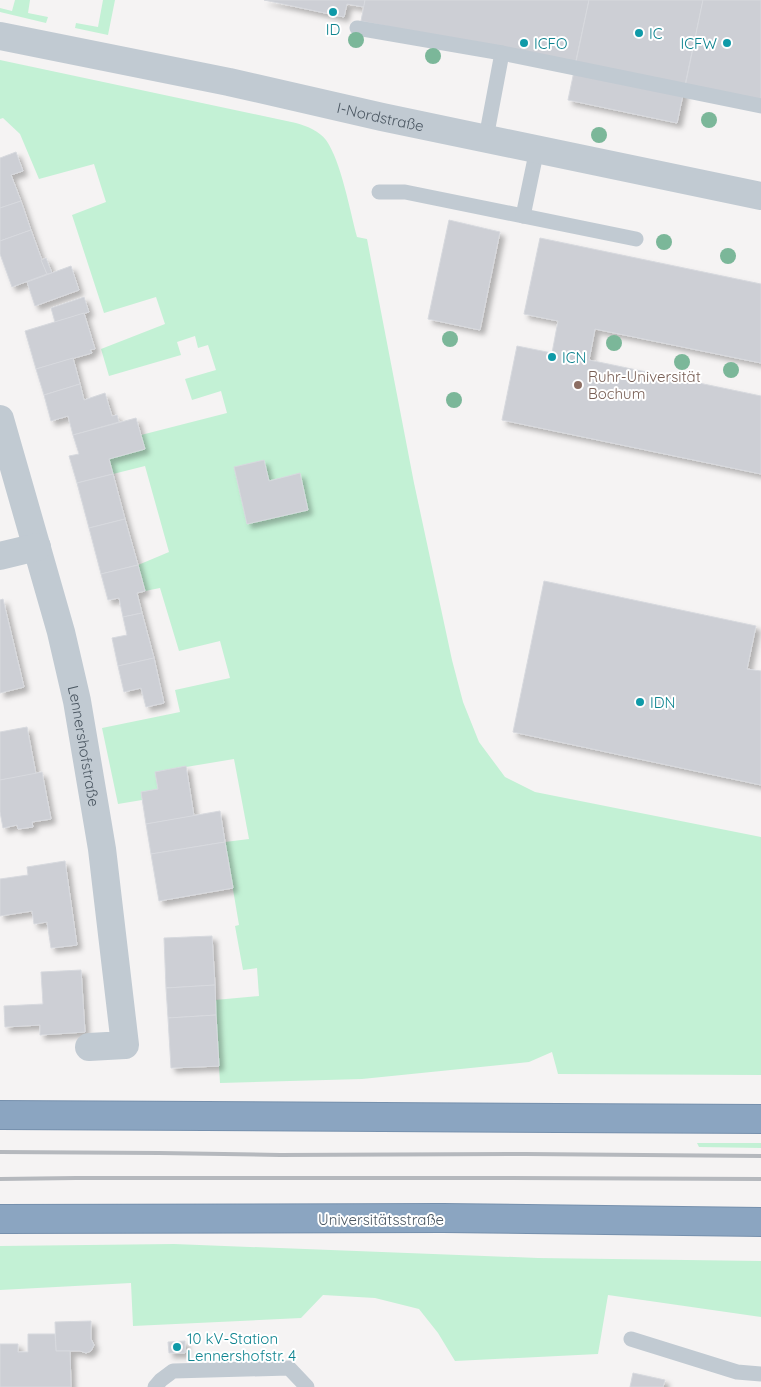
<svg xmlns="http://www.w3.org/2000/svg" width="761" height="1387" viewBox="0 0 761 1387" font-family="Quicksand,sans-serif">
<defs>
<filter id="shadow"><feDropShadow dx="4.5" dy="4.5" stdDeviation="2.5" flood-color="#0004"/></filter>
</defs>
<rect width="100%" height="100%" fill="#f5f3f3"/>
<g fill="#c3f1d5">
<path d="M15,0H30L28,13L48,17L46,23L0,12V8L12,11Z"/>
<path d="M103,0H115L108,35L75,28L76,23L98,27Z"/>
<path d="M0,60L296,123C307,126 319,131 326,140C341,161 350,211 357,237L367,239L414,483L452,660L463,702L479,742L505,777L535,792L761,837V1075L558,1074L552,1052L529,1062L362,1079L220,1083L215,1000L259,996L257,968L243,970L235,926L239,925L225,842L249,839L234,759L156,772L158,789L141,792L142,800L118,804L102,728L180,712L175,690L230,678L220,641L179,651L160,588L145,591L138,565L169,552L145,466L113,474L109,459L141,435L227,413L221,391L192,400L185,379L216,370L208,345L198,348L195,336L177,342L181,355L109,376L101,349L165,324L156,297L104,313L72,215L106,202L94,164L39,179L20,134L3,118L0,119Z"/>
<path d="M697,1143H761V1148L699,1147Z"/>
<path d="M174,1244L538,1258L761,1261V1317L608,1295L598,1354L455,1361L438,1333L419,1309L375,1298L323,1295L301,1318L133,1326L131,1283L0,1290V1246Z"/>
</g>
<g fill="#cdcfd5" stroke="#d7d9de" filter="url(#shadow)">
<path d="M264,0H365L364,7L347,4L344,17Z"/>
<path d="M365,0H589L575,65L361,21Z"/>
<path d="M589,0H703L677,123L568,100Z"/>
<path d="M703,0H761V103L685,87Z"/>
<path d="M16,152L23,171L11,175L21,201L0,208V158Z"/>
<path d="M21,201L31,230L0,241V208Z"/>
<path d="M449,220L500,232L480,330L428,319Z"/>
<path d="M31,230L47,274L12,287L0,254V241Z"/>
<path d="M540,238L761,284V363L595,329L589,360L761,396V474L502,420L517,346L552,353L558,321L524,314Z"/>
<path d="M46,258L52,273L47,274L41,260Z"/>
<path d="M71,266L79,290L35,306L27,282Z"/>
<path d="M84,297L89,312L55,322L51,308Z"/>
<path d="M84,313L95,349L90,350L92,353L36,369L25,331Z"/>
<path d="M73,358L80,384L44,395L36,369Z"/>
<path d="M80,384L84,400L105,393L112,416L117,415L119,422L73,435L68,416L51,421L44,395Z"/>
<path d="M136,418L145,449L109,459L113,474L77,483L69,456L79,454L73,435Z"/>
<path d="M264,460L269,481L300,473L308,510L247,524L234,467Z"/>
<path d="M113,474L125,519L89,528L77,483Z"/>
<path d="M125,519L138,565L101,574L89,528Z"/>
<path d="M138,565L145,591L137,593L142,613L123,617L119,598L108,600L101,574Z"/>
<path d="M544,581L756,626L747,669L761,671V785L513,732Z"/>
<path d="M3,599L24,687L0,693V600Z"/>
<path d="M142,613L154,658L118,666L112,638L127,635L123,617Z"/>
<path d="M154,658L164,703L146,707L141,688L124,692L118,666Z"/>
<path d="M27,727L36,774L0,780V732Z"/>
<path d="M186,766L194,816L146,824L141,792L158,789L155,772Z"/>
<path d="M42,772L51,819L32,822L33,827L18,829L17,825L3,828L0,812V780Z"/>
<path d="M220,811L225,842L151,854L146,824Z"/>
<path d="M225,842L233,888L159,901L151,854Z"/>
<path d="M65,861L77,945L51,948L47,922L34,924L32,911L0,916V879L28,875L27,867Z"/>
<path d="M212,936L215,985L166,988L164,938Z"/>
<path d="M81,970L85,1032L40,1035V1025L5,1027L4,1006L43,1004L41,972Z"/>
<path d="M215,985L216,1015L168,1018L166,988Z"/>
<path d="M216,1015L219,1066L171,1068L168,1018Z"/>
<path d="M91,1321V1339L94,1345L91,1351L86,1353L80,1351H56L55,1322Z"/>
<path d="M28,1334H55L56,1351H70L71,1387H0V1344H18V1352H28Z"/>
<path d="M185,1341V1353H169L168,1342Z"/>
<path d="M633,1373L665,1380L663,1387H630Z"/>
</g>
<g fill="none" stroke-linecap="round" stroke-linejoin="round">
<defs>
<g id="highway">
<path d="M0,1115L761,1119"/>
<path d="M0,1219L443,1218L761,1222"/>
</g>
</defs>
<use href="#highway" stroke="#7690ad" stroke-width="30"/>
<g stroke="#c1cad2" stroke-width="15">
<path d="M357,28L502,53L486,138"/>
<path d="M502,53L761,106"/>
<path d="M379,192H405L636,239"/>
<path d="M523,216L537,149"/>
<path d="M631,1339L737,1372L761,1374"/>
<path d="M155,1387L161,1380L173,1371L289,1368L307,1387"/>
</g>
<g stroke="#c1cad2" stroke-width="28">
<path id="s1" d="M0,36L229,82L382,117L761,196"/>
<path id="s2" d="M0,419L61,632L77,701L102,849L125,1045L89,1047"/>
<path d="M0,556L37,547"/>
</g>
<use href="#highway" stroke="#8ba5c1" stroke-width="28"/>
<g stroke="#b5b8bd" stroke-width="4">
<path d="M0,1152L159,1153L280,1155L526,1154L761,1156"/>
<path d="M0,1179L76,1178H512L761,1179"/>
</g>
</g>
<g fill="#7bb799">
<circle cx="356" cy="40" r="8"/>
<circle cx="433" cy="56" r="8"/>
<circle cx="709" cy="120" r="8"/>
<circle cx="599" cy="135" r="8"/>
<circle cx="664" cy="242" r="8"/>
<circle cx="728" cy="256" r="8"/>
<circle cx="450" cy="339" r="8"/>
<circle cx="614" cy="343" r="8"/>
<circle cx="682" cy="362" r="8"/>
<circle cx="731" cy="370" r="8"/>
<circle cx="454" cy="400" r="8"/>
</g>
<g fill="#0f9aa8" stroke="#fff" stroke-width="2">
<circle cx="333" cy="12" r="5"/>
<circle cx="639" cy="33" r="5"/>
<circle cx="524" cy="43" r="5"/>
<circle cx="727" cy="43" r="5"/>
<circle cx="552" cy="357" r="5"/>
<circle cx="640" cy="702" r="5"/>
<circle cx="177" cy="1347" r="5"/>
</g>
<circle fill="#8d6e63" stroke="#fff" stroke-width="2" cx="578" cy="385" r="5"/>
<g text-anchor="middle" dominant-baseline="central" stroke-width="4" stroke-linejoin="round" paint-order="stroke">
<g font-size="15" fill="#0d838f" stroke="#fff" text-anchor="start">
<text x="333" y="29" text-anchor="middle">ID</text>
<text x="649" y="33">IC</text>
<text x="534" y="43">ICFO</text>
<text x="717" y="43" text-anchor="end">ICFW</text>
<text x="562" y="357">ICN</text>
<text x="650" y="702">IDN</text>
<text x="187" y="1338">10 kV-Station<tspan x="187" dy="17">Lennershofstr. 4</tspan></text>
</g>
<g font-size="15" fill="#4a5661" stroke="#fff">
<text stroke="none"><textPath href="#s1" startOffset="389">I-Nordstraße</textPath></text>
<text stroke="none"><textPath href="#s2" startOffset="338">Lennershofstraße</textPath></text>
<text x="381" y="1219">Universitätsstraße</text>
</g>
<g font-size="15" fill="#785e54" stroke="#fff" text-anchor="start">
<text x="588" y="376">Ruhr-Universität<tspan x="588" dy="17">Bochum</tspan></text>
</g>
</g>
</svg>
